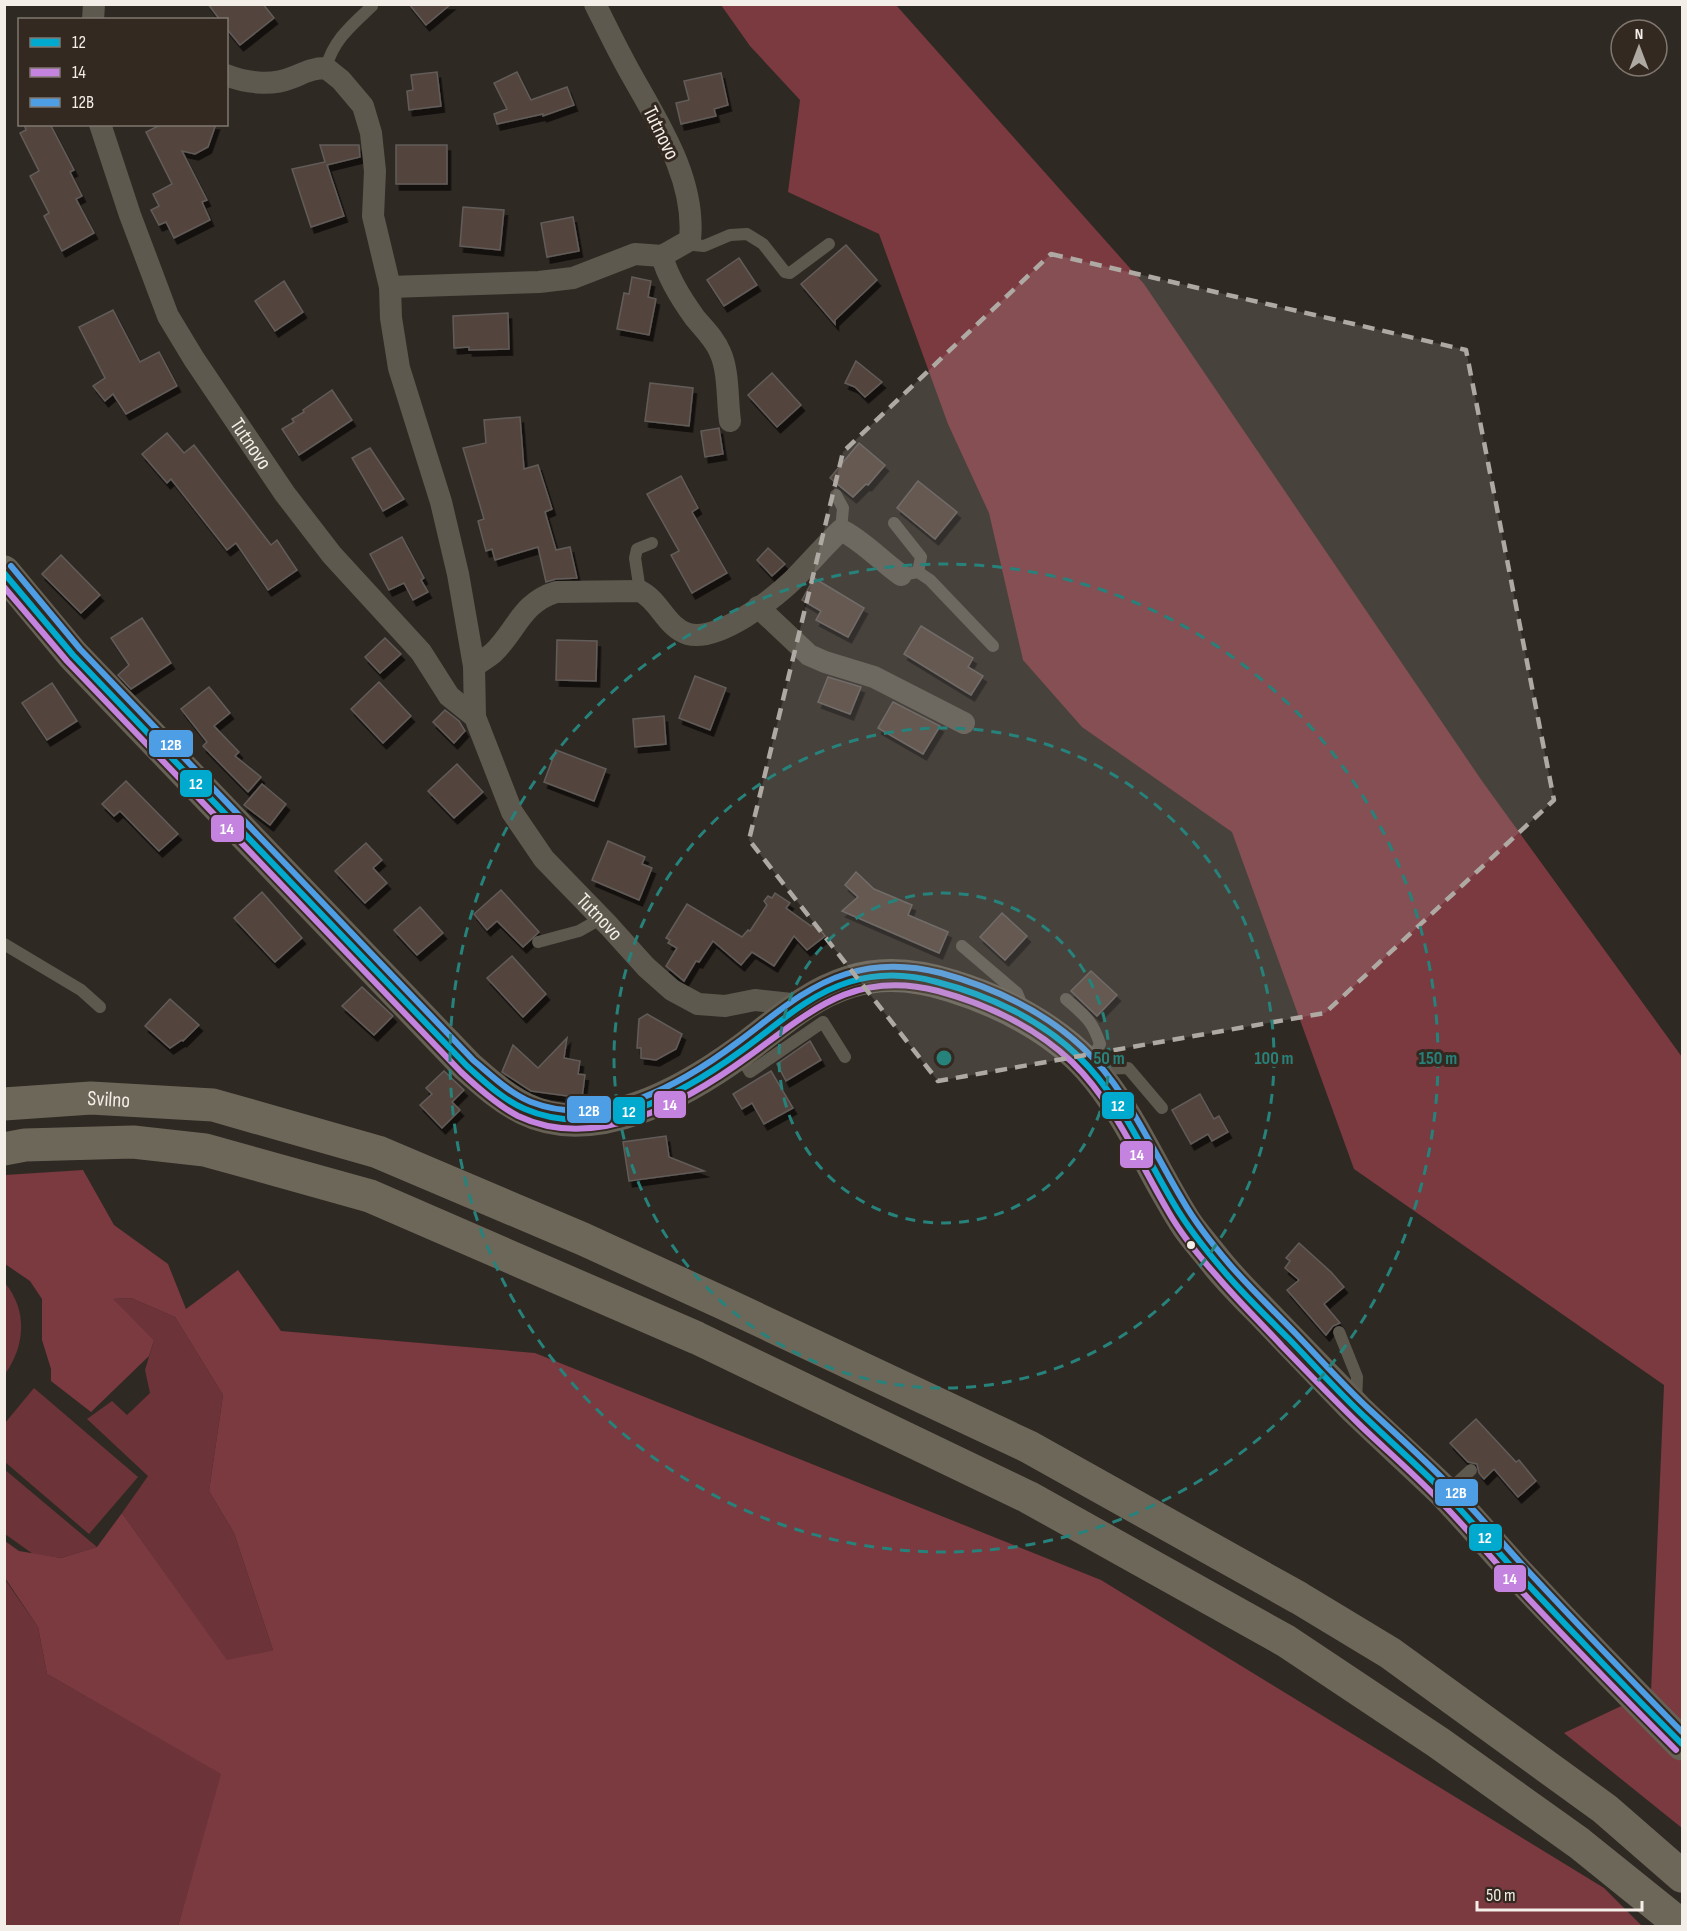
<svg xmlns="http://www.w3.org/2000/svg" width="1687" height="1931" viewBox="0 0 1687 1931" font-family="'Sofia Sans Condensed',sans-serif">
<defs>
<filter id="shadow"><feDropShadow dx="3.5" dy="6" stdDeviation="0" flood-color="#0009"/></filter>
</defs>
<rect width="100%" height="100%" fill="#2f2924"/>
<g fill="#6c3338">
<path d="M5,1283C28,1311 25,1346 5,1374Z"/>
<path d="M131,1298L175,1317L223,1395L209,1491L234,1533L273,1650L227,1661L122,1513L148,1476L87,1419L112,1401L127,1415L150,1393L145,1370L154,1340L112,1299Z"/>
<path d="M34,1388L138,1477L89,1534L5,1462V1423Z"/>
<path d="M4,1469L97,1547L61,1558L33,1554L5,1534Z"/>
<path d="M4,1578L38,1627L47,1674L222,1774L178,1926H5Z"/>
</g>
<g fill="#7b3940">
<path d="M721,5H896L1144,284L1482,781L1682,1057V1828L1564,1733L1651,1692L1664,1385L1354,1169L1232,832L1082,727L1023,660L989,513L948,424L879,234L788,192L800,100L750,46Z"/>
<path d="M83,1170L114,1225L168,1264L186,1309L238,1270L281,1331L535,1353L1101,1580L1604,1888L1642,1926H178L221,1774L47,1674L38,1627L5,1578V1541L19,1551L61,1558L97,1547L122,1513L227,1660L273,1650L234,1533L209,1491L223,1395L175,1317L131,1298L113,1299L154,1340L149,1356L91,1412L51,1381V1369L42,1340V1299L30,1281L5,1264V1175Z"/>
</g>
<g fill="#53453e" stroke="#625c59" stroke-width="1.5" filter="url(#shadow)">
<path d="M208,4H263L274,18L240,45L226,28V20H220Z"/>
<path d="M409,4H451L426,25Z"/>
<path d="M437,72L441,106L409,110L407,91L413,90L411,75Z"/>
<path d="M517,72L531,100L567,87L574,105L543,116V114L497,124L494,114L507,109L494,83Z"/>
<path d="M721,73L728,105L714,109L716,116L681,124L676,103L689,100L684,81Z"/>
<path d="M24,124H50L74,170L70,172L82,196L76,199L94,233L62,251L44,216L49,213L30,176L39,171L20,133L26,130Z"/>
<path d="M162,124H216L208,147L195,154L182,151L207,200L202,202L210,220L174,238L166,222L159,225L151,210L159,206L153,194L172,184L146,132Z"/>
<path d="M320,145H359L360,157L327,165L344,216L311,227L292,169L325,162Z"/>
<rect x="396" y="145" width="51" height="39"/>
<path d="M463,207L504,210L500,250L460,246Z"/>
<path d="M573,217L579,251L547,257L541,223Z"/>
<path d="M846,245L877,280L835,320V324L801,284Z"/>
<path d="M739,258L757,285L724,306L707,280Z"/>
<path d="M632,277L651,281L648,297L656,299L649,335L617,329L624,293L629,294Z"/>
<path d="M284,281L303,312L275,331L255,301Z"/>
<path d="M113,310L140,362L159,352L177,386L126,414L113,394L105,401L93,386L105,378L79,327Z"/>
<path d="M508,313L509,349L469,350V347L454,348L453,316Z"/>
<path d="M856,361L882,382L865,397L855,387L845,383Z"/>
<path d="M772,373L801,405L777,427L748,395Z"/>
<path d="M650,383L693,388L689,426L645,421Z"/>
<path d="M332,390L352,420L299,455L282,429L294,422L292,419L304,412L303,410Z"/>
<path d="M520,417L524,469L538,465L552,509L545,512L556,550L570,547L577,578L556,579L546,582L538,547L495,560L492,549L486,551L478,521L484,519L463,448L486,443L484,420Z"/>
<path d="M719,428L723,454L705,457L701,431Z"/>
<path d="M167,433L184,453L194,445L271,545L277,540L297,570L268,590L236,543L227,550L171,479L167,483L142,454Z"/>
<path d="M859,443L885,465L868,485L866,484L853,497L830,478Z"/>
<path d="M370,448L404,499L383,511L352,458Z"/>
<path d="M681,476L698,508L692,512L727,573L692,593L671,555L679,551L647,494Z"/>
<path d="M918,481L957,512L935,539L897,508Z"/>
<path d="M402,537L424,578L421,580L428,592L413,600L404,583L389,590L370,554Z"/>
<path d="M768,548L785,564L772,576L757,560Z"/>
<path d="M61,555L100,595L81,613L42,574Z"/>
<path d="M814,578L864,608L848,637L816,620L821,611L802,600Z"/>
<path d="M142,618L171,663L131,689L118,675L129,665L111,638Z"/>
<path d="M921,626L973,658L968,667L983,676L971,695L904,654Z"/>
<path d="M385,638L401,654L380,673L365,657Z"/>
<path d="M557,640L597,641L596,681L556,680Z"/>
<path d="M695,676L726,688L710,730L679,718Z"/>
<path d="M828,677L861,687L850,714L818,702Z"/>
<path d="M379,682L411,716L383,743L351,709Z"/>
<path d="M52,683L77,721L47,740L22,703Z"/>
<path d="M209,687L230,713L214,726L239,752L235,756L261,777L248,792L203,746L207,742L181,709Z"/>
<path d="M893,702L940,726L923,754L878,728Z"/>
<path d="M445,710L459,721L465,731L454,743L433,722Z"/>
<path d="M664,716L666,744L635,747L633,719Z"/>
<path d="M556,750L606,769L594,801L544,782Z"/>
<path d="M457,764L483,792L454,818L428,791Z"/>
<path d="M126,781L178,834L159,851L120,811L114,816L102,804Z"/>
<path d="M262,784L286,804L270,825L244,805Z"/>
<path d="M608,841L645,857L642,864L652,868L639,900L592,880Z"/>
<path d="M366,843L382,860L373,868L387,883L365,903L335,871Z"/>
<path d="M856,872L874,889L912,905L908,915L948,932L939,953L842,911L858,897L845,885Z"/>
<path d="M501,890L539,932L523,947L497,921L487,930L474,914Z"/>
<path d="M262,892L302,938L275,962L234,918Z"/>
<path d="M775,893L790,903L786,908L811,926L815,923L825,936L807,950L794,936L774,966L752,952L741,965L713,941L699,962L696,961L684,981L666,966L677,948L668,943L670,940L666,938L687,904L742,937L748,930L750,931L767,905L764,901L768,896L772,898Z"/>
<path d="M420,907L443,933L417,955L394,930Z"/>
<path d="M1002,913L1027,936L1005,960L980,937Z"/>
<path d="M512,956L546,994L523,1017L487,978Z"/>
<path d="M1091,971L1117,995L1097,1016L1071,991Z"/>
<path d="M362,987L393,1016L374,1035L342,1006Z"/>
<path d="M170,999L199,1025L183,1041L182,1040L170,1048L145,1026Z"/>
<path d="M647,1014L682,1034L676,1049L656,1060L641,1058V1048H637L639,1019Z"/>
<path d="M567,1038L564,1058L580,1061L578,1074L585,1075L582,1098L531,1091L502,1072L513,1045L538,1068Z"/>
<path d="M810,1041L821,1060L786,1081L777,1064Z"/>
<path d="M444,1071L464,1090L452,1102L460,1110L442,1128L420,1105L432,1094L426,1088Z"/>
<path d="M771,1071L793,1108L764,1124L752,1103L742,1109L733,1094Z"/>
<path d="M1200,1094L1214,1119L1219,1116L1228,1132L1212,1141L1208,1134L1191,1144L1172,1110Z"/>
<path d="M666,1136L669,1157L704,1171L629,1181L623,1142Z"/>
<path d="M1299,1243L1331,1272L1344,1287L1324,1304L1340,1323L1333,1326L1326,1335L1287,1290L1299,1280L1285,1268L1290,1261L1286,1258Z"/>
<path d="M1476,1419L1516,1462L1519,1460L1536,1481L1518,1497L1494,1469L1484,1479L1479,1473L1477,1464L1468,1462L1450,1443Z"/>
</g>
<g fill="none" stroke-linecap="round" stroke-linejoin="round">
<g stroke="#5e594f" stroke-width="12">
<path d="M326,68C333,40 352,25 372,6"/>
<path d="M684,244L704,246L730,235L747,234L763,244L785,272L790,273L829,244"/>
<path d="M836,495L843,508L841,530"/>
<path d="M894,523L921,557L918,572"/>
<path d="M901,575L918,572L930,580L993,646"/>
<path d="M640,591L635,558L637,549L652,543"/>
<path d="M538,942L579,931L602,918"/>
<path d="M4,944L81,990L100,1007"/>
<path d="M962,946L1017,993L1023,1008"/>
<path d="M1066,999C1085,1016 1092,1020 1100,1044L1090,1064"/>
<path d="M739,1054L750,1072L823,1022L845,1057"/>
<path d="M1098,1069L1128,1068L1162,1108"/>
<path d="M1339,1332L1357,1377L1356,1402"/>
<path d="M1445,1494L1471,1470"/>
</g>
<g stroke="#5e594f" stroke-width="22">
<path d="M93,20L94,4"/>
<path d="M226,75C246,83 271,86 291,78C304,73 312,68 326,68L341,80L363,106L371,133L375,171L373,216L390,287L391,318L399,368L441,502L458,574L474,666L475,717"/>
<path id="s1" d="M100,124L130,215L168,316L194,359L285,494L332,555L421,652L449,696L475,717L512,812L544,859L609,926L646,967L672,990L698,1004L725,1006L755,1000L801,1005"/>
<path d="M662,256C668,278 682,300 695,318C704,329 715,339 720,352C729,371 727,400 730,421"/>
<path d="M390,287L539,282L573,278L635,254L662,256L690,240C696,180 659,124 631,74C618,51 607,28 595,4"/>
<path d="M758,607L809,655L825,662L874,677L964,723"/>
<path d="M474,666C480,662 487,658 493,653C517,630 521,603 556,592L640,591C660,601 666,627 688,634C718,642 772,600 793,580C809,564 824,546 841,530C862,540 881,561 901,575"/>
</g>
<path stroke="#666154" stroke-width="33" d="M4,572L73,655L467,1066C485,1082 503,1098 525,1109C594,1143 685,1092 741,1051C775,1026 807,995 849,982C883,971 918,975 952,986C1001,1001 1055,1029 1089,1067C1131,1114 1153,1173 1187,1225C1196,1238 1207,1250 1217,1263C1234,1284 1253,1302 1272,1322C1300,1351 1328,1380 1356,1409C1385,1437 1415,1464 1444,1492C1470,1519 1494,1548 1520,1576C1573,1633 1627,1689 1682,1744"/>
<g stroke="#6d675a" stroke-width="33">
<path id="s2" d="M4,1104L91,1098L213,1105L378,1152L583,1239L725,1304L1029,1447L1299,1598L1390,1653L1605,1809L1682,1876"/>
<path d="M4,1149L25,1145L133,1142L205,1150L370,1196L697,1338L1028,1497L1286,1641L1439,1743L1579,1843L1682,1926"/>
</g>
<defs>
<path id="bus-1" d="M4,573L73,655L467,1066C485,1082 503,1100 525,1109C599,1141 682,1094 741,1051C776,1026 807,995 849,982C878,973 908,974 937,982C988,995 1040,1019 1078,1056C1121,1097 1144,1154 1174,1204C1188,1228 1205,1249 1222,1269C1243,1294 1266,1316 1289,1339C1315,1366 1340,1394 1368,1420C1393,1444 1419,1467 1444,1492C1470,1519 1494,1548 1520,1576C1573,1633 1627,1689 1682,1744"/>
<path id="bus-2" d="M4,587L67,661L461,1072C478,1088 497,1105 518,1116C596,1153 686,1102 749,1056C811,1011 855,969 938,991C986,1004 1035,1027 1072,1062C1115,1104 1138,1160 1168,1211C1181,1234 1198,1255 1216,1275C1237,1300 1260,1322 1282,1346C1308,1373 1334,1400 1361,1426C1386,1450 1413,1473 1437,1498C1464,1525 1488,1554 1513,1582C1566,1639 1621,1695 1676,1750"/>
<path id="bus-3" d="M11,566L80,649L473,1060C491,1075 509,1093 531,1102C603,1130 682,1084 738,1042C772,1017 804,987 846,974C877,964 910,965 941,973C992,987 1043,1011 1082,1047C1127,1089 1151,1148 1183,1201C1196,1224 1213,1245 1230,1265C1251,1289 1275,1312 1297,1335C1321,1360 1344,1386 1370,1410C1397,1435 1425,1460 1451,1487C1478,1513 1501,1542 1527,1570C1578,1625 1630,1679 1682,1732"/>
</defs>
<use href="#bus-1" stroke="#332920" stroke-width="10"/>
<use href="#bus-2" stroke="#332920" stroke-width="10"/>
<use href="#bus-3" stroke="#332920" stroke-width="10"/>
<use href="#bus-1" stroke="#00a9ce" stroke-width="6"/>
<use href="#bus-2" stroke="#c483df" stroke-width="6"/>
<use href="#bus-3" stroke="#4d9ee5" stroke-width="6"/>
</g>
<path fill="#afa9a3" fill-opacity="0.2" stroke="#afa9a3" stroke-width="4.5" stroke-dasharray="12 8" stroke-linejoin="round" d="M1051,254L1466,350L1554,800L1325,1013L938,1081L749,840L843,452Z"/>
<g fill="none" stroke="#26827a" stroke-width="3" stroke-dasharray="10 8">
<circle cx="944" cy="1058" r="165"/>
<circle cx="944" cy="1058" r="330"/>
<circle cx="944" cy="1058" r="494"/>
</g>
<circle fill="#f4eee8" stroke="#332920" stroke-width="2" cx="1191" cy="1245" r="5"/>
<g text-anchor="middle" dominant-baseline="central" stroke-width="6" stroke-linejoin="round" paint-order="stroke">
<g font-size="21" fill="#f4eee8" stroke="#332920">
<text transform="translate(661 133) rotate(64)">Tutnovo</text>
<text stroke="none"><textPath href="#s1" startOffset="356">Tutnovo</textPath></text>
<text stroke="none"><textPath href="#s1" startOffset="950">Tutnovo</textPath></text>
<text stroke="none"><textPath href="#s2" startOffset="105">Svilno</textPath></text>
</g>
</g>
<circle cx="944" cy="1058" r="9" fill="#26827a" stroke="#332920" stroke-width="3"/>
<g font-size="18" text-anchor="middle" font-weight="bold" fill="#26827a" stroke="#332920" stroke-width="6" stroke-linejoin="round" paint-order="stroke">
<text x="1109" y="1064">50 m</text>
<text x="1274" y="1064">100 m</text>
<text x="1438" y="1064">150 m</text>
</g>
<g stroke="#332920" stroke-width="2">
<rect x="148" y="729" width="46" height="29" rx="6" fill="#4d9ee5"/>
<rect x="179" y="769" width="34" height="29" rx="6" fill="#00a9ce"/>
<rect x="210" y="814" width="35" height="29" rx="6" fill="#c483df"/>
<rect x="653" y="1090" width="34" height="29" rx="6" fill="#c483df"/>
<rect x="1101" y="1091" width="34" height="29" rx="6" fill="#00a9ce"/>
<rect x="566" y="1095" width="46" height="29" rx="6" fill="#4d9ee5"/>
<rect x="612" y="1096" width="34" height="29" rx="6" fill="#00a9ce"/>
<rect x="1119" y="1140" width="35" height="29" rx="6" fill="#c483df"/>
<rect x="1434" y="1478" width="45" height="29" rx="6" fill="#4d9ee5"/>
<rect x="1468" y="1523" width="35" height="29" rx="6" fill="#00a9ce"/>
<rect x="1493" y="1564" width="34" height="29" rx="6" fill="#c483df"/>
</g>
<g font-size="16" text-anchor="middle" font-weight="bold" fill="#fff">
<text x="171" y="750">12B</text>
<text x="196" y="789">12</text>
<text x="227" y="834">14</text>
<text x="670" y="1110">14</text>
<text x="1118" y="1111">12</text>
<text x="589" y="1116">12B</text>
<text x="629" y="1117">12</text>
<text x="1137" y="1160">14</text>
<text x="1456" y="1498">12B</text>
<text x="1485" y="1543">12</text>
<text x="1510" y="1584">14</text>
</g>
<rect width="1687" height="1931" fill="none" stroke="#f4eee8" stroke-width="12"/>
<rect x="18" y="18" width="210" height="108" fill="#332920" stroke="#807870" stroke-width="1.5"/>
<rect x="30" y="38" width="30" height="9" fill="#00a9ce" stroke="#807870" stroke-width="1.5"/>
<text x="72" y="48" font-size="18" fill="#f4eee8">12</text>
<rect x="30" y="68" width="30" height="9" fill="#c483df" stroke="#807870" stroke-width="1.5"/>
<text x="72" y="78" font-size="18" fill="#f4eee8">14</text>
<rect x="30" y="98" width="30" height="9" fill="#4d9ee5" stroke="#807870" stroke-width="1.5"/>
<text x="72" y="108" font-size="18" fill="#f4eee8">12B</text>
<g transform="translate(1639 48)"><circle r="28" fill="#332920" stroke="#807870" stroke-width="1.5"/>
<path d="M0-4.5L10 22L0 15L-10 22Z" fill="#afa9a3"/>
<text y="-9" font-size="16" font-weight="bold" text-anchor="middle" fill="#f4eee8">N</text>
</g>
<path d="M1477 1901v9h165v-9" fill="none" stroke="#f4eee8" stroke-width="3"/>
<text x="1486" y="1901" font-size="18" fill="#f4eee8" stroke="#332920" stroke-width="4.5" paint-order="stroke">50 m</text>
</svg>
